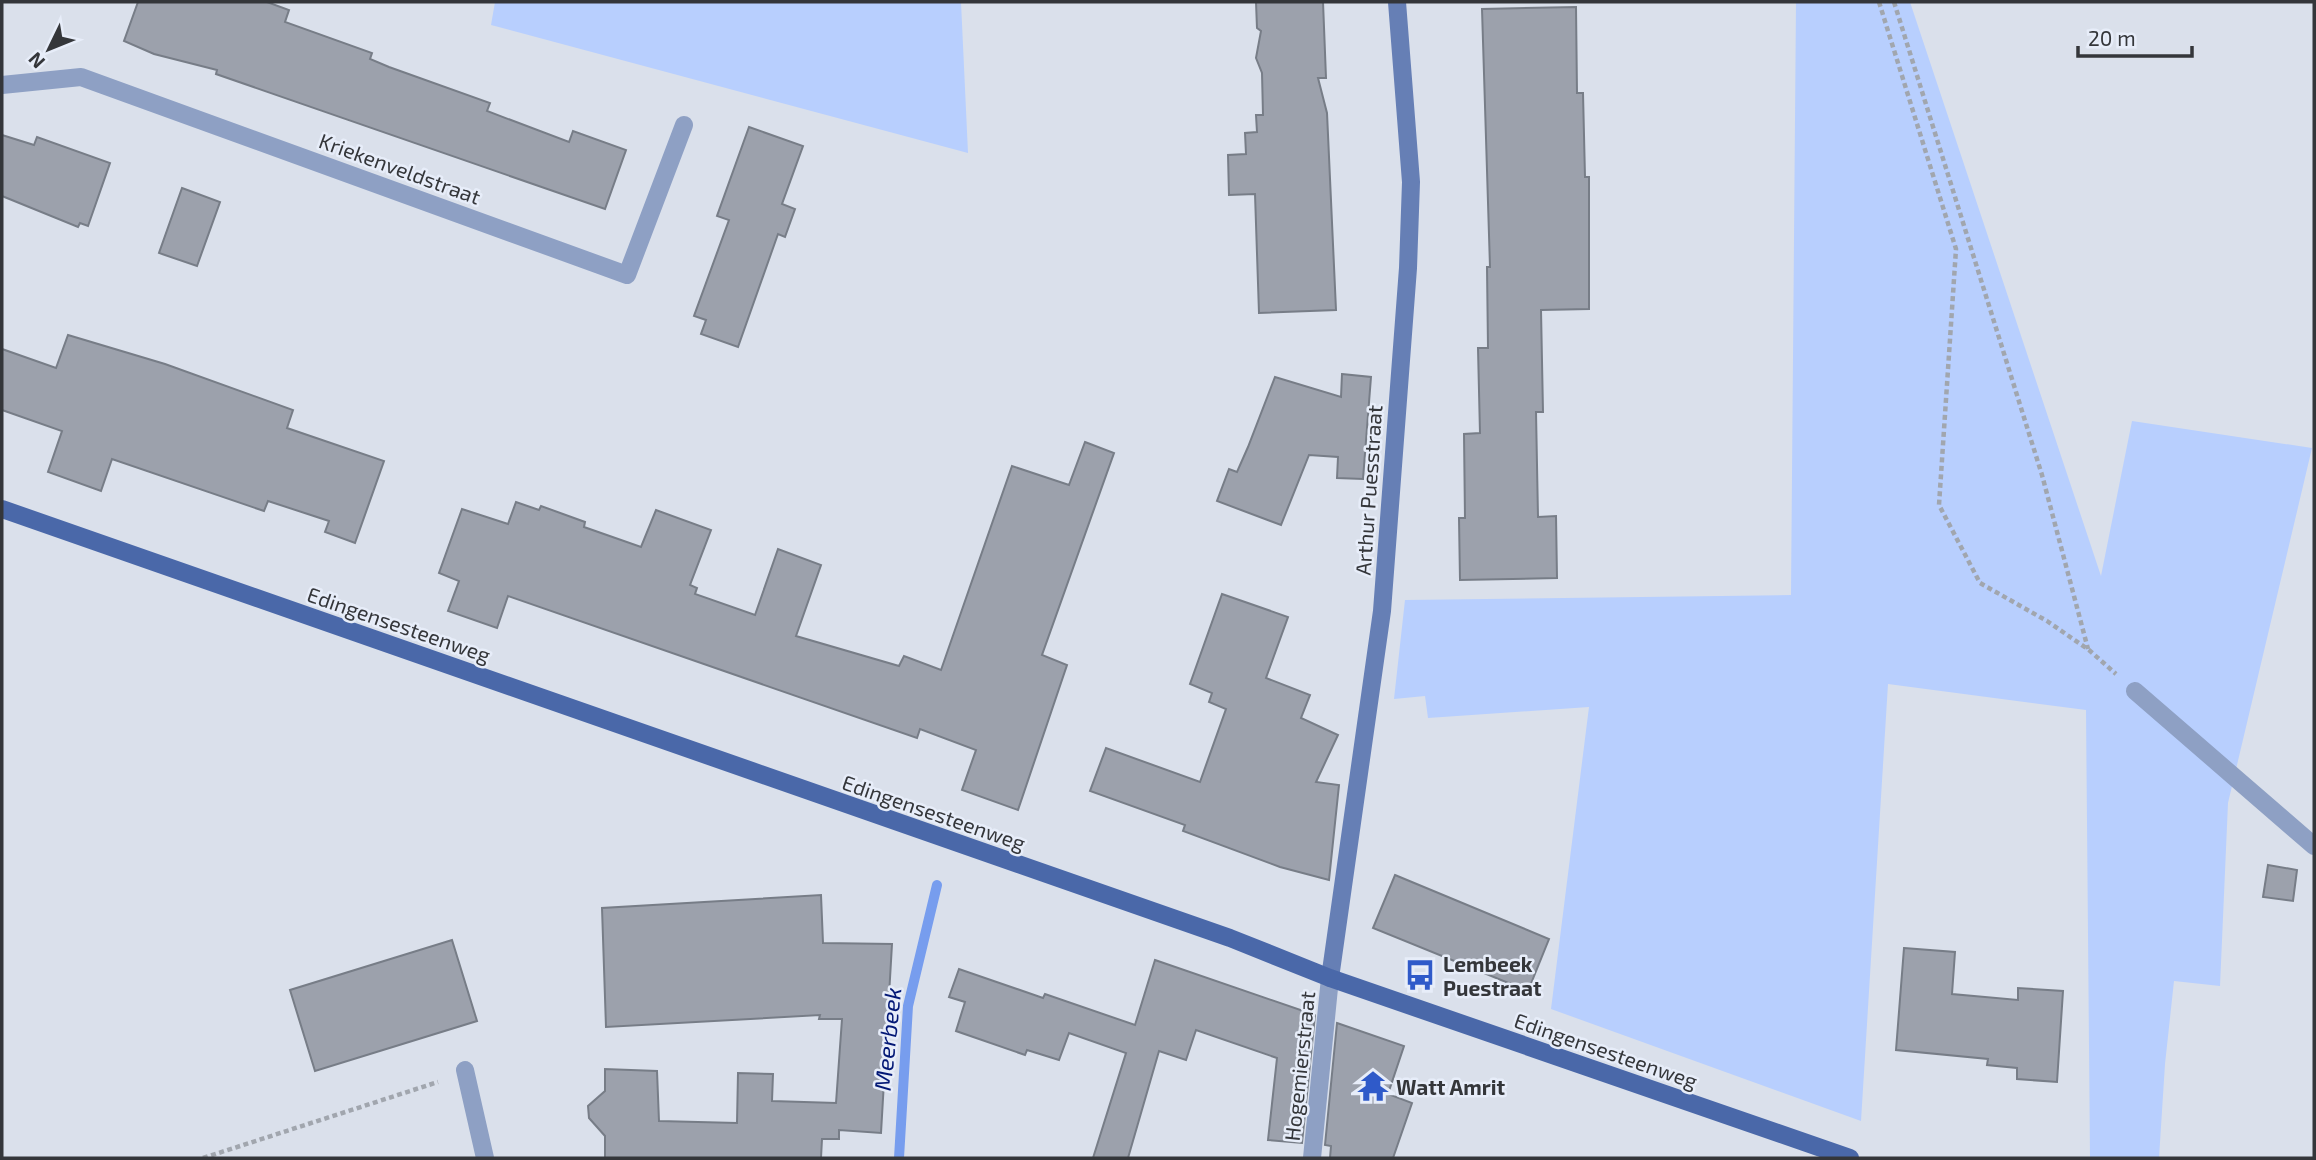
<svg xmlns="http://www.w3.org/2000/svg" width="2316" height="1160" viewBox="0 0 2316 1160" font-family="'Exo 2',sans-serif">
<rect width="100%" height="100%" fill="#dae0eb"/>
<g fill="#b8cffe">
<path d="M495,2H961L968,153L491,25Z"/>
<path d="M1796,2H1910L2101,576L2132,421L2312,448L2228,803L2220,986L2174,981L2165,1064L2159,1158H2090L2086,710L1888,684L1861,1121L1551,1009L1589,707L1428,718L1425,696L1394,699L1405,600L1791,595Z"/>
</g>
<g fill="none" stroke-linecap="round" stroke-linejoin="round">
<path stroke="#779dee" stroke-width="10" d="M899,1158L908,1006L937,885"/>
</g>
<g fill="#9ca1ac" stroke="#777d87" stroke-width="2">
<path d="M138,2H267L289,10L285,22L372,53L370,59L389,67L490,103L487,111L569,142L573,131L626,150L605,209L216,74L217,70L154,54L124,41Z"/>
<path d="M1256,2H1323L1326,78H1318L1327,113L1336,310L1259,313L1255,194L1229,195L1228,155L1246,154L1245,133L1257,132L1256,115H1263L1262,73L1256,58L1261,31L1257,28Z"/>
<path d="M1576,7L1577,93H1583L1585,177H1589V309L1541,310L1543,412H1536L1538,517L1556,516L1557,578L1460,580L1459,518H1465L1464,434L1480,433L1478,348H1488L1487,267H1490L1482,9Z"/>
<path d="M749,127L803,146L782,204L795,209L785,237L778,234L738,347L701,334L706,320L694,316L729,220L717,216Z"/>
<path d="M2,135L34,145L37,137L110,163L88,226L80,223L78,227L2,196Z"/>
<path d="M182,188L220,202L197,266L159,253Z"/>
<path d="M68,335L165,364L293,410L287,428L384,461L355,543L325,532L329,521L268,501L264,511L112,459L101,491L48,472L62,431L2,410V349L56,368Z"/>
<path d="M1342,374L1371,377L1363,479L1337,478L1338,457L1309,455L1281,525L1217,501L1229,469L1237,472L1248,447L1275,377L1341,397Z"/>
<path d="M1085,442L1114,453L1042,655L1067,665L1018,810L962,790L976,750L920,729L917,738L508,596L497,628L448,611L459,581L439,573L462,509L508,524L516,502L539,510L541,506L585,522L584,527L641,547L656,510L711,530L690,585L697,588L695,594L755,615L778,549L821,565L796,636L899,666L904,656L941,670L1012,466L1069,485Z"/>
<path d="M1222,594L1288,617L1266,678L1310,695L1301,718L1338,735L1316,782L1339,785L1329,880L1280,867L1183,831L1185,825L1090,791L1106,748L1200,782L1226,709L1209,702L1212,693L1190,684Z"/>
<path d="M2268,865L2297,870L2293,901L2263,897Z"/>
<path d="M1395,875L1549,939L1528,991L1373,928Z"/>
<path d="M821,895L823,943L892,944L881,1133L839,1130V1139H822L821,1158H605V1136L589,1118L588,1106L605,1091V1069L657,1071L659,1121L737,1123L738,1073L773,1074L772,1101L836,1103L842,1019H819L820,1015L606,1027L602,908Z"/>
<path d="M452,940L477,1021L315,1071L290,990Z"/>
<path d="M1904,948L1955,952L1952,994L2018,1000V988L2063,991L2057,1082L2017,1079V1068L1987,1065L1988,1059L1896,1050Z"/>
<path d="M1155,960L1315,1015L1302,1143L1268,1140L1277,1058L1196,1030L1186,1060L1159,1051L1128,1158H1093L1126,1053L1069,1033L1059,1060L1027,1050L1025,1055L956,1031L965,1002L949,997L959,969L1043,998L1045,994L1135,1025Z"/>
<path d="M1337,1023L1404,1046L1388,1094L1412,1103L1393,1158H1330L1331,1146L1325,1145Z"/>
</g>
<g fill="none" stroke-linecap="round" stroke-linejoin="round">
<g stroke="#a1a6ae" stroke-width="4.5" stroke-dasharray="5 3.5" stroke-linecap="butt">
<path d="M1879,2L1956,249L1939,505L1980,583L2047,621L2089,650L2116,674"/>
<path d="M1894,2L2042,475L2088,649"/>
<path d="M203,1158L438,1082"/>
</g>
<g stroke="#8ea0c4" stroke-width="18">
<path d="M2135,691L2314,846"/>
<path d="M465,1070L485,1158"/>
</g>
<g stroke="#8ea0c4" stroke-width="18">
<path d="M2,85L81,77L627,275L684,125"/>
<path d="M1312,1158L1330,978"/>
</g>
<path stroke="#667fb5" stroke-width="18" d="M1330,978L1382,611L1408,268L1411,182L1397,2"/>
<path stroke="#4a68a9" stroke-width="18" d="M2,509L1230,938L1330,978L1850,1158"/>
</g>
<defs>
<symbol id="bus-bare" viewBox="-9 -9 18 18"><path d="M-5-6H5V4H4V6H2V4H-2V6H-4V4H-5ZM-3.5-4V0h7V-4ZM-3.5 1.2v1.5H-2V1.2ZM2 1.2v1.5H3.5V1.2Z" fill="#2f5ac9" stroke="#e7edf9" stroke-width="2.5" paint-order="stroke"/></symbol>
<symbol id="temple-bare" viewBox="-9 -9 18 18"><path d="M0-6L5-2H3V0L6.5 2.5H4V6H1.5V3h-3V6H-4V2.5H-6.5L-3 0V-2H-5Z" fill="#2f5ac9" stroke="#e7edf9" stroke-width="2.5" paint-order="stroke"/></symbol>
</defs>
<g fill-rule="evenodd">
<use href="#bus-bare" x="1398" y="953" width="44" height="44"/>
<use href="#temple-bare" x="1351" y="1064" width="44" height="44"/>
</g>
<g text-anchor="middle" dominant-baseline="central" stroke-width="5" stroke-linejoin="round" paint-order="stroke">
<g font-size="21" fill="#34363a" stroke="#e7edf9">
<text transform="translate(400 168) rotate(20)">Kriekenveldstraat</text>
<text transform="translate(1368 490) rotate(-86)">Arthur Puesstraat</text>
<text transform="translate(399 624) rotate(19)">Edingensesteenweg</text>
<text transform="translate(934 812) rotate(19)">Edingensesteenweg</text>
<text transform="translate(1606 1050) rotate(19)">Edingensesteenweg</text>
<text transform="translate(1299 1066) rotate(-84)">Hogemierstraat</text>
</g>
<g font-size="21" font-weight="bold" fill="#34363a" stroke="#e7edf9" text-anchor="start">
<text x="1443" y="963">Lembeek<tspan x="1443" dy="24">Puestraat</tspan></text>
<text x="1396" y="1086">Watt Amrit</text>
</g>
<g font-size="23" font-style="italic" fill="#021775" stroke="#e7edf9">
<text transform="translate(887 1039) rotate(-84)">Meerbeek</text>
</g>
</g>
<rect width="2316" height="1160" fill="none" stroke="#34363a" stroke-width="7"/>
<g transform="translate(49 49) rotate(227)" stroke="#e7edf9" stroke-width="5" paint-order="stroke">
<path d="M0-5L12 26L0 18L-12 26Z" fill="#34363a"/>
<text y="-10" font-size="19" font-weight="bold" text-anchor="middle" fill="#34363a">N</text>
</g>
<path d="M2078 46v10h114v-10" fill="none" stroke="#34363a" stroke-width="3.5"/>
<text x="2088" y="46" font-size="21" fill="#34363a" stroke="#e7edf9" stroke-width="5" paint-order="stroke">20 m</text>
</svg>
